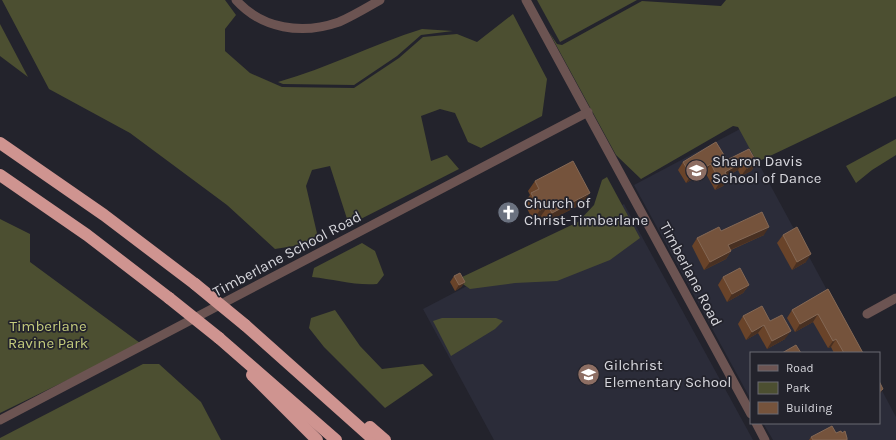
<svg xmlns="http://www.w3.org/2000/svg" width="896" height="440" viewBox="0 0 896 440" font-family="Karla,sans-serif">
<rect width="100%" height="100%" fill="#23232c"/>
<g fill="#2b2c39">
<path d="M740,129L861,353H751V400L634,185Z"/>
<path d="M624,204L753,440H494L423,309Z"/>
<path d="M879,385L896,417V440H773L763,423H879Z"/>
</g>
<g fill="#4c4f31">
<path d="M2,0H225L236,15L225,29V51L250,73L282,87L354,88L399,58L423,37L457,34L477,42L513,14L547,79L542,116L481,148L468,142L455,113L440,109L421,116L431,161L447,155L459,169L349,225L330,166L312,170L306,186L319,242L275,249L227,205L130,133L49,89Z"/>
<path d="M537,0H637L560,42Z"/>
<path d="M726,0H896V96L757,162L738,127L733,126L641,179L616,155L549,32L557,44L562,45L642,1L721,6Z"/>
<path d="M0,24L28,77L0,56Z"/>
<path d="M422,29L453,31L421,35L397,56L354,85L283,84L278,82C328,68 373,44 422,29Z"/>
<path d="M896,139V155L872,170L856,183L846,166Z"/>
<path d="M607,177L640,238L610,260L557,281L515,283L470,289L460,282V278L578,222L594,205L602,180Z"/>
<path d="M0,219L30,234V262L140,343L133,348L0,413Z"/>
<path d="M362,243L375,251L384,275L377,284C356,286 333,279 312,277L314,268Z"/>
<path d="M335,310L360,346L382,369L423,364L433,375L385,408L324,347L309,328L311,318Z"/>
<path d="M442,318H496L503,321L495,329L451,356L433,321Z"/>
<path d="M143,364H159L201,402L221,440H0V438Z"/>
</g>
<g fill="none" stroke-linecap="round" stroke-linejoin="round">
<g stroke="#6c5452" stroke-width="9">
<path d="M236,0C262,29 302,35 339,22C353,16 366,8 380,0"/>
<path d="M526,0L751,414"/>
<path d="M867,314L896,298"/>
<path d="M0,420L588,112"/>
<path d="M756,423L765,440"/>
</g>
<g stroke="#cf9490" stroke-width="12">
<path d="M0,143L104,215L195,284"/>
<path d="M0,175L87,235L169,298"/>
<path d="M245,325L374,440"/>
<path d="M219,338L336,440"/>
<path d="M252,375L317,440"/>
<path d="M370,427L385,440"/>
</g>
<g stroke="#cf9490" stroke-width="12">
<path d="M195,284L245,325"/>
<path d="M169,298L219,338"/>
</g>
</g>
<g fill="#694329">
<path d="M727,160L757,163L751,171L741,176L738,170L727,176L728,178L723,186L715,190L705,172L686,183L678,170L683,162Z"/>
<path d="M535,181L582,204L544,223L541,216L533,220L524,203L530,195L528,191Z"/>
<path d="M721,231L764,235L731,250V251L726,259L704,270L692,246L697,238Z"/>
<path d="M783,235L806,262L792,270L777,243Z"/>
<path d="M454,276L465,282L461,287L455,291L450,282Z"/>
<path d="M723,277L749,285L743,293L727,302L718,285Z"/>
<path d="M828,289L863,353H834L831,347L828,348L813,322L795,332L787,318L792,310Z"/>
<path d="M743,316L770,321L785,339L767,349L758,333L746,340L738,324Z"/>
<path d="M836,433L847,440H809L811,437Z"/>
</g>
<g fill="#483022">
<path d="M743,162L738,170L719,180L725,172Z"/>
<path d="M757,163L751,171L741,176L747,168Z"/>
<path d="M711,164L705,172L686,183L691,175Z"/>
<path d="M728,178L723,186L715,190L720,182Z"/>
<path d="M590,193L582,204L544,223L552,213Z"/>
<path d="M548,206L541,216L533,220L540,210Z"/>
<path d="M769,227L764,235L723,253L728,245Z"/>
<path d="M731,251L726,259L704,270L710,262Z"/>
<path d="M811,254L806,262L792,270L797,262Z"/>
<path d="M465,282L461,287L455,291L459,285Z"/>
<path d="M749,285L743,293L727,302L732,294Z"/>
<path d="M818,314L813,322L795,332L800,324Z"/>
<path d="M764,325L758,333L746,340L752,332Z"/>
<path d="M791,331L785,339L767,349L772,341Z"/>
<path d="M836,339L831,347L828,348L833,341Z"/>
<path d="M883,389L879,395V392Z"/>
</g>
<g fill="#75533c" stroke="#846855">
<path d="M716,142L727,160L749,149L757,163L747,168L743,162L725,172L728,178L720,182L711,164L691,175L683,162Z"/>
<path d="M573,161L590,193L552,213L548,206L540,210L531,193L539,189L535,181Z"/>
<path d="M762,212L769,227L728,245L731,251L710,262L697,238L719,227L721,231Z"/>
<path d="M797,227L811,254L797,262L783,235Z"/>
<path d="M740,268L749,285L732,294L723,277Z"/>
<path d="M460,273L465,282L459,285L454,276Z"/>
<path d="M828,289L863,353H844L836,339L833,341L818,314L800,324L792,310Z"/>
<path d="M762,306L770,321L782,315L791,331L772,341L764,325L752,332L743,316Z"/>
<path d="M796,345L801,353H782Z"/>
<path d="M879,381L883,389L879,392Z"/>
<path d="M832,426L836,433L841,431L842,433L845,431L847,438V440H813L811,437Z"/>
</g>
<defs>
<symbol id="school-disc" viewBox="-11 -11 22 22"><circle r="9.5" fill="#8d6e63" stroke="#23232c"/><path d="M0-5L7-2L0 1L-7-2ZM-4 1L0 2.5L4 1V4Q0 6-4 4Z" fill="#fff"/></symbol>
<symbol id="church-disc" viewBox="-11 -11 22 22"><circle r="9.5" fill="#6b7280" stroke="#23232c"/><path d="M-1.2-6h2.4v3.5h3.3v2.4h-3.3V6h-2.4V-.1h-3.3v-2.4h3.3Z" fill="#fff"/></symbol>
</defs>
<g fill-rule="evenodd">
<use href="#school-disc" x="684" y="158" width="25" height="25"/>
<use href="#church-disc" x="496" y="200" width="25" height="25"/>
<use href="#school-disc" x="576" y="362" width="25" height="25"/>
</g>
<g text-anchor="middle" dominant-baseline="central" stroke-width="3.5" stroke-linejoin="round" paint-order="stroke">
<g font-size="15" fill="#d7d7dd" stroke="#23232c" text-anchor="start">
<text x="712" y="161">Sharon Davis<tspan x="712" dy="17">School of Dance</tspan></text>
<text x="524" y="203">Church of<tspan x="524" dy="17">Christ-Timberlane</tspan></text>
<text x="604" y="365">Gilchrist<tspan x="604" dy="17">Elementary School</tspan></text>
</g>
<g font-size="15" fill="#d7d7dd" stroke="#23232c">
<text transform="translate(287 254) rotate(-28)">Timberlane School Road</text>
<text transform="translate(691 274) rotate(62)">Timberlane Road</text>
</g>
<g font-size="15" fill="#c5cc7d" stroke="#23232c">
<text x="48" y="326">Timberlane<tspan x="48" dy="17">Ravine Park</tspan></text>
</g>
</g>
<rect x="750" y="352" width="130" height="72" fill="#23232c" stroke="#6b6b73"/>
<rect x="758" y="365" width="20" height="6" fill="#6c5452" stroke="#6b6b73"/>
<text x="786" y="372" font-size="12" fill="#d7d7dd">Road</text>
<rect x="758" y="382" width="20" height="12" fill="#4c4f31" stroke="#6b6b73"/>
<text x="786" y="392" font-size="12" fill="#d7d7dd">Park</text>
<rect x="758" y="402" width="20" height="12" fill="#75533c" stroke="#6b6b73"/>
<text x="786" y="412" font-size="12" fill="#d7d7dd">Building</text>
</svg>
